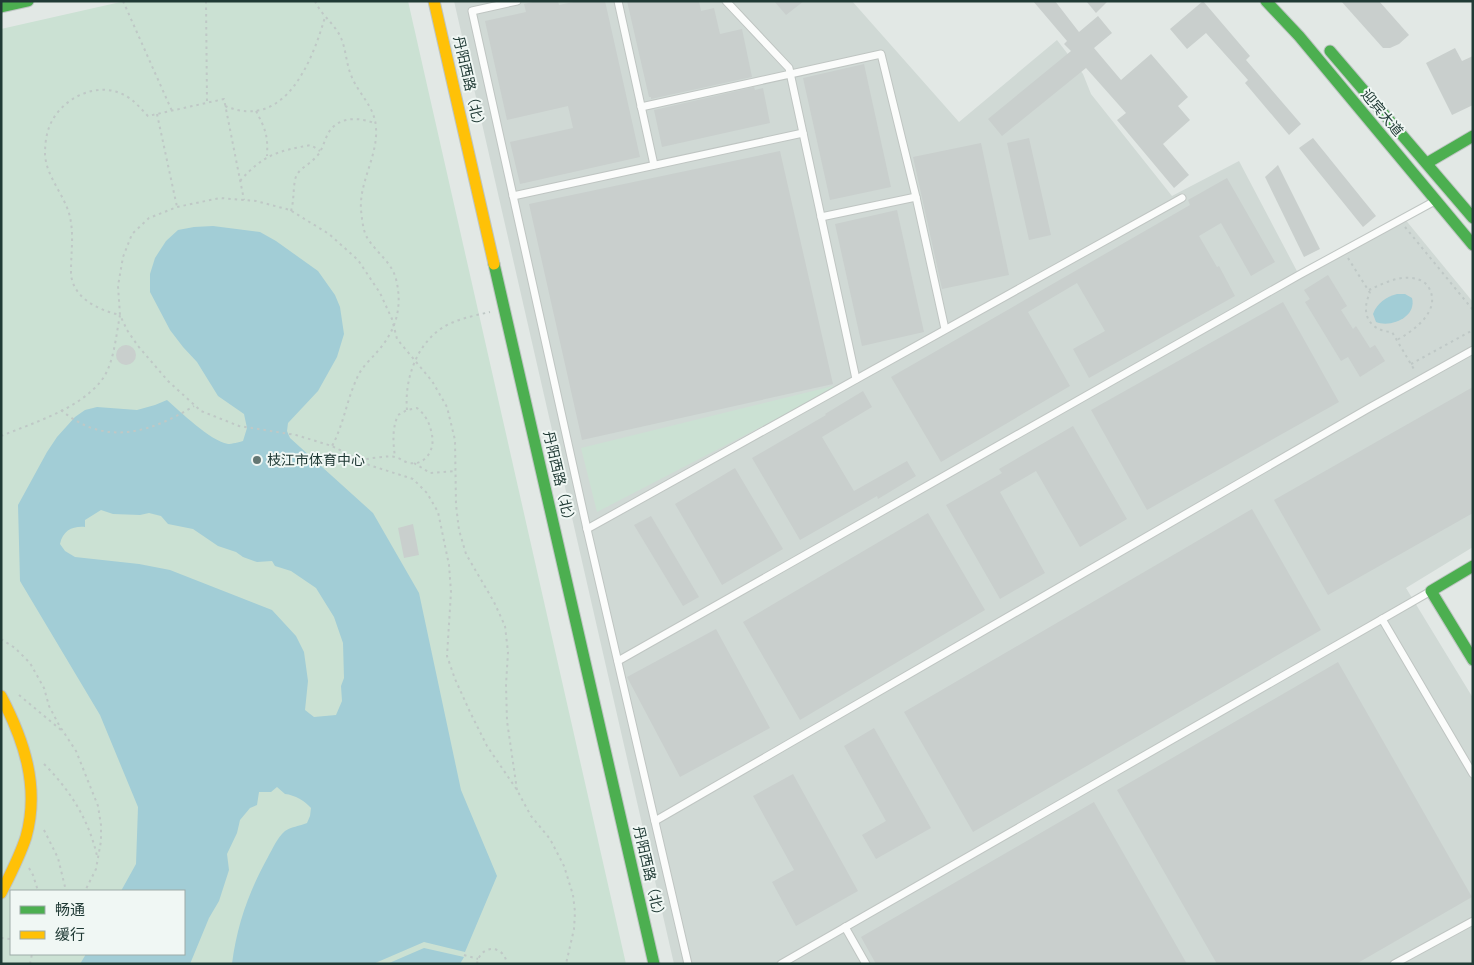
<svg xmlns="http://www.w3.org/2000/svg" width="1474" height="965" viewBox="0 0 1474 965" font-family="Figtree,'Noto Sans SC',sans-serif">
<rect width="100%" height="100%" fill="#e2e8e5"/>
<path fill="#d0d9d5" d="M454,1H852L959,122L1057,40L1083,74L1091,94L1172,196L1239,161L1299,275L1404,218L1473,302V547L1406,588L1473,698V964H674Z"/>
<g fill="#cbe1d3" fill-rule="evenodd">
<path d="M125,1H408L626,964H1V29ZM11,891H184V954H11Z"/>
<path d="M833,386L834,389L597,512L581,448Z"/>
</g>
<g fill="#a2cdd6" fill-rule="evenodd">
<path d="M213,226L260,232L276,241L318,271L335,295L340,307L344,334L337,357L318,391L288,423L287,431L290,438L373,513L419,593L461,790L497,876L465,952L424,942L373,964H232C237,925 249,891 268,857C273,848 277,838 285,831C290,827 300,826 307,823L310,816L311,808C305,801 295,795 285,794L277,787L271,792H259L257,805L250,808L240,820L237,833L227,854L229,870L219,901L209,918L190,964H80L86,954H184V891H121L136,864L138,807L100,715L20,581L18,505L47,452L57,437L75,417L85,410L97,407L137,410L155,405L167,400C181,412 209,440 228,444C232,444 239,442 243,441L247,428L244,414L218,396L197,362L183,347L170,330L150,292V274L155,258L166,241L178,230L194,227ZM101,510L113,514L140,515L149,513L161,516L168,524L193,529L218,546L236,552L243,557L257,562L272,561L275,566L291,571L316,588L334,617L343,643L344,678L341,686L342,701L336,715L314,717L305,710L308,681L304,652L296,636L272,610L170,570L139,564L75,557L65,551L60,544C63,530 73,526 85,527V520Z"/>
<path d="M1397,294H1405L1412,298C1417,317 1391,328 1376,322L1373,314C1377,303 1386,297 1397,294Z"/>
<path d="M424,948L464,957L460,964H387Z"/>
</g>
<g fill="#c9cfcd">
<path d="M537,1H558L559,5L578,1H605L640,157L520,184L510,142L573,128L568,106L507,120L485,21L526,12L524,4Z"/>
<path d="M627,1H699L701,11L714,8L720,34L742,29L752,77L651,99V97H649Z"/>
<path d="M774,1H804L786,15Z"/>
<path d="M1033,1H1055L1079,32L1098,16L1112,33L1094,48L1121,80L1151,54L1188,97L1178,106L1190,120L1163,144L1189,175L1174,188L1117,120L1126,113L1086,68L1002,136L988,119L1071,51L1064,44L1067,41Z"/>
<path d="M1086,1H1108L1096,13Z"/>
<path d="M1203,1L1250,56L1246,60L1301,124L1289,135L1245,83L1248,80L1206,33L1187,49L1170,29Z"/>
<path d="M1341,1H1379L1409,35L1399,44L1390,48H1383Z"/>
<path d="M1455,48L1462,61L1473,56V105L1452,115L1426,63Z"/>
<path d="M864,64L891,187L830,200L803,78Z"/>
<path d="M754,87L755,90L763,88L770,123L662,147L654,110Z"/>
<path d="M1029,138L1051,235L1029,240L1007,143Z"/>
<path d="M1313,138L1376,216L1363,227L1299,148Z"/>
<path d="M981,143L1009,275L942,289L913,157Z"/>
<path d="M780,151L833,384L582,440L529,204Z"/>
<path d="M1278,165L1320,249L1304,257L1265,177Z"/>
<path d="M1227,178L1275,262L1251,276L1221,223L1199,236L1217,267L1219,266L1235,296L1089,378L1073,349L1105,331L1077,283L1028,312L1070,386L941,462L891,377L1190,205L1188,200Z"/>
<path d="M897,210L924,332L862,346L835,224Z"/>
<path d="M1328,275L1347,306L1341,310L1353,329L1356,326L1370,348L1375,345L1385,361L1360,377L1348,357L1341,361L1305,302L1310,299L1304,290Z"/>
<path d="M1283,302L1339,402L1147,510L1091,410Z"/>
<circle cx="126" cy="355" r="10"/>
<path d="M1473,387V513L1328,595L1274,500Z"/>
<path d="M863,391L872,407L822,437L854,491L907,461L916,476L878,499L877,496L800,540L752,458L826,415L825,414Z"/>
<path d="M1073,426L1127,519L1080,547L1036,471L1000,492L1045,573L1000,599L946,505L1002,473L999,469Z"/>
<path d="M735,468L783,549L722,585L675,504Z"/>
<path d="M1252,509L1321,630L973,832L904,712Z"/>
<path d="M928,513L985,610L800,720L743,622Z"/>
<path d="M651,516L699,597L683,606L634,525Z"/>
<path d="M413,524L419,555L404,558L398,528Z"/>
<path d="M716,629L770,728L680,777L627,677Z"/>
<path d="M1338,662L1472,897L1356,964H1217L1117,790Z"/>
<path d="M874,728L931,828L876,859L862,835L886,821L844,746Z"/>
<path d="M793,774L858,891L796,926L772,882L794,870L753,796Z"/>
<path d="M1094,802L1187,964H876L861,937Z"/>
</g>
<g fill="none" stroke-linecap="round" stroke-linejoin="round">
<defs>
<g id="lane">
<path d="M517,1L472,11L587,529L688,964"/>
<path d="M618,1L654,165"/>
<path d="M726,1L789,68L856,379"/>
<path d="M641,107L881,54L916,197"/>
<path d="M513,196L803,133"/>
<path d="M821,217L916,197L945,329"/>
<path d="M587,529L1182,198"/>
<path d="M1382,619L1473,774"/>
<path d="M618,661L1299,275L1433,202"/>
<path d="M655,821L1369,408L1473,350"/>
<path d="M845,927L866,964"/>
<path d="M781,964L1431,591"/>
<path d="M1394,964L1473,921"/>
</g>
<g id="fast">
<path d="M1266,1L1299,36L1473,245"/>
<path d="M1,7L28,1"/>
<path d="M1330,51L1473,218"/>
<path d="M1427,163L1473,136"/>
<path d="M494,264L654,964"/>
<path d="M1473,566L1431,591L1473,660"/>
</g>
<g id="slow">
<path d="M434,1L494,264"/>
<path d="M1,696C24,740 40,787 26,837C20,856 10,875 1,893"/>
</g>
</defs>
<use href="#lane" stroke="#bfc5c2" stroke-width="9"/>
<use href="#fast" stroke="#bec5c3" stroke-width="13"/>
<use href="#slow" stroke="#bec5c3" stroke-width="13"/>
<g stroke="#bfc8c6" stroke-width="2" stroke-dasharray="2.5 4" stroke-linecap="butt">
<path d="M123,1L172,111"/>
<path d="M206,1L207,103"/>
<path d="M315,1C321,15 335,24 341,38C346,49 346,63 351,75C358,94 375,106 376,128C378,156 359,182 361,210C362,219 363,232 368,239C377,253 392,263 396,279C403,307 396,331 377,352C371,359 362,367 358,376C347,398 344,424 332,446"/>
<path d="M225,106C285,131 312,62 325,17"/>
<path d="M256,111C266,130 268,136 267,156"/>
<path d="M157,114L177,207"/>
<path d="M240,181C263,155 277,151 311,145L320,151"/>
<path d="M291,211C294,201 293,191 295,180C297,169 308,166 315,158C321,153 323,145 326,138C334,117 356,116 374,123"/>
<path d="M1405,227L1473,310"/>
<path d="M1348,258L1370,293C1360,313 1369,331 1392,332L1415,371"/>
<path d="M1369,290C1382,284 1397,276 1412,278C1421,279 1427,283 1430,290C1440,312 1413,331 1397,340"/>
<path d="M1411,364L1473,330"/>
<path d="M61,410C105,447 150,433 194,406"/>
<path d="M407,410C404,378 418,339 449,324C462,318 477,315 490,312"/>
<path d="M1,436C33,423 79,409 101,381C114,365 116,335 120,315C98,310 70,297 71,270C71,252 74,236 70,217C65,195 46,177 45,154C45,145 46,134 50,125C62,97 99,80 126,96C135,101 141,109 148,116L224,99L244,200"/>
<path d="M360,460C367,459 389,455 395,457C400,458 404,462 409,463C426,466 435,449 432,435C430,424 426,415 417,408L407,410L398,415C392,429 393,442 395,457"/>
<path d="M414,463L430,473L456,471"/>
<path d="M1,639L15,648L30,663L44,688L49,706L59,725L76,751L98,806L101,825V841L96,869L85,891"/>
<path d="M19,695L61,730"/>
<path d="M44,764C70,790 89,820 97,856"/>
<path d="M517,790L507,721L506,685L508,652L505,626L494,602L466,554L459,530L456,505L455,440L447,407L432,381L397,339L392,319L380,293L358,260L329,234L290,210L256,201L220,198L177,207L149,218L132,234L123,257L118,286L120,315L127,330L138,346L168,381L201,411L239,426L296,435L332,446L369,465L413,479L427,493L438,512L449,565L451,592L447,656L455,679L470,712L487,746L517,790L531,816L550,839L564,866L573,895L575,912L574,929L566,964"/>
<path d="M44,830L58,858L66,891"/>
<path d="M29,868L33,875L38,891"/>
<path d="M1,938L11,939"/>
<path d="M464,955L478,959"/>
<path d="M30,964L32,954"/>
<path d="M477,964C480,944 504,944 507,964"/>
</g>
<use href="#lane" stroke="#fbfcfb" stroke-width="7"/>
<use href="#fast" stroke="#4caf50" stroke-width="11"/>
<use href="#slow" stroke="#ffc107" stroke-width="11"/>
</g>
<circle fill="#647773" stroke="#f0f7f4" stroke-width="2" cx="257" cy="460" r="5"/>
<g text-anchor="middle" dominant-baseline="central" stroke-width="4" stroke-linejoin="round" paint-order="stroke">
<g font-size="14" fill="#203a35" stroke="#f0f7f4">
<text transform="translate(469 84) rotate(77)">丹阳西路（北）</text>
<text transform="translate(1382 113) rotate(50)">迎宾大道</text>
<text transform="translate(559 479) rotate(77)">丹阳西路（北）</text>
<text transform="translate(649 874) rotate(77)">丹阳西路（北）</text>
</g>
<g font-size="14" fill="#203a35" stroke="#f0f7f4" text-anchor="start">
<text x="267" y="460">枝江市体育中心</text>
</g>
</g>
<rect width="1474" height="965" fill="none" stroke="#203a35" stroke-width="5"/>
<rect x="10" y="890" width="175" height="65" fill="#f0f7f4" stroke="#9daba8"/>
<rect x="20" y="906" width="25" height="8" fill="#4caf50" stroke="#9daba8"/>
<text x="55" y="915" font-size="15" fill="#203a35">畅通</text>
<rect x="20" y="931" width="25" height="8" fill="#ffc107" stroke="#9daba8"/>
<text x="55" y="940" font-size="15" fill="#203a35">缓行</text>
</svg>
